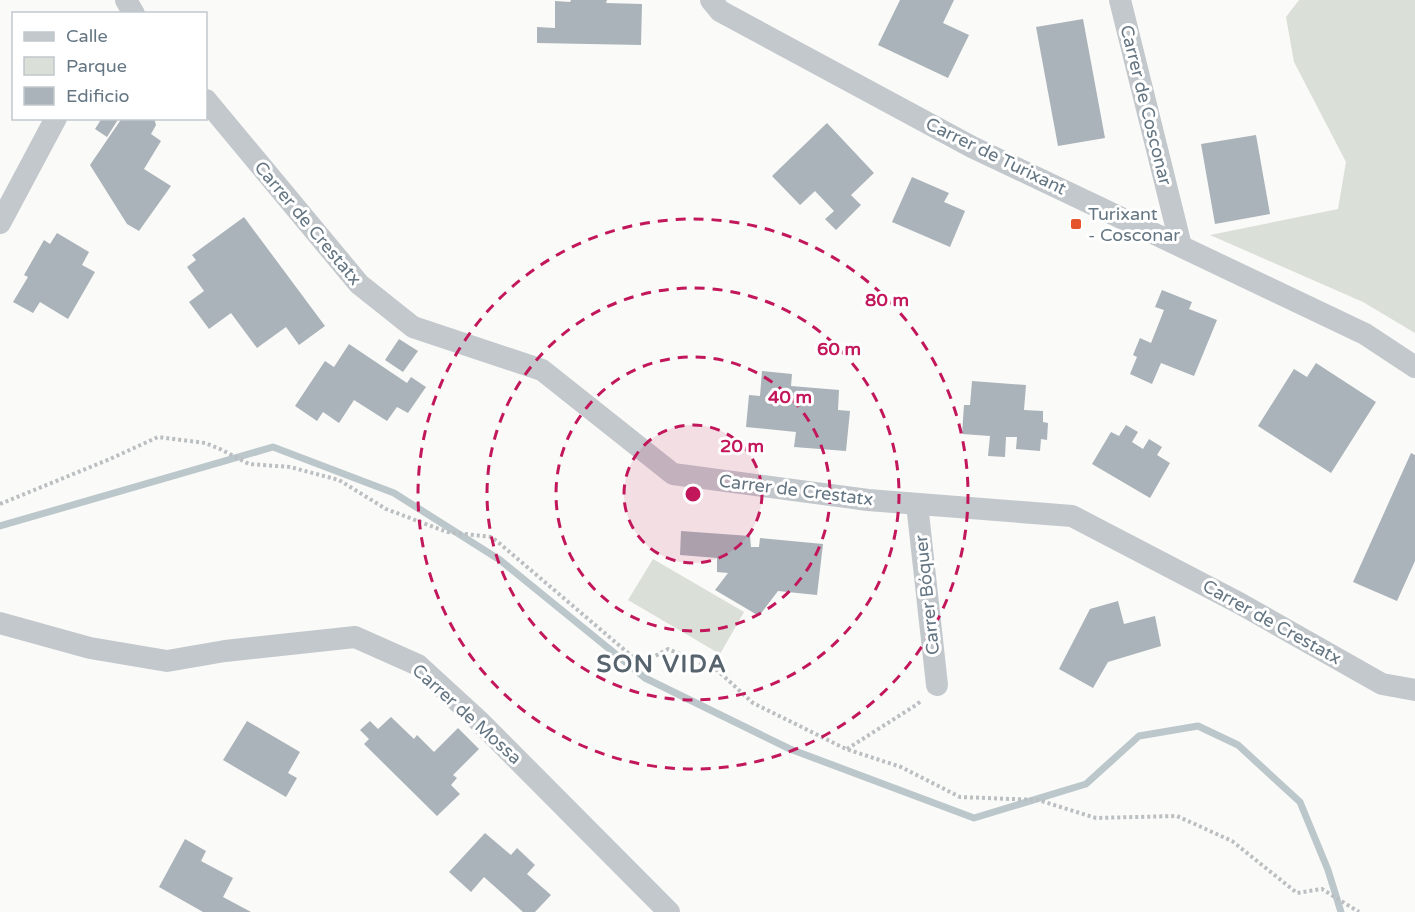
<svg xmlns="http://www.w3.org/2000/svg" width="1415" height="912" viewBox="0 0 1415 912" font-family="'Varela Round',sans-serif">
<rect width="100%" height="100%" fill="#fafaf8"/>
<g fill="#dadfd7">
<path d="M1299,0H1415V333L1363,302L1210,235L1338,209L1346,162L1294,62L1286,17Z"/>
<path d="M653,559L744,612L720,654L628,600Z"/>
</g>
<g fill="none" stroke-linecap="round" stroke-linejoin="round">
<path stroke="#bbc7cb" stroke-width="7" d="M0,526L273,447L394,493L500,560L645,678L790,749L974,818L1086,784L1139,736L1198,726L1238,745L1300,802L1328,870L1341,912"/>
</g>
<g fill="#aab3b9">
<path d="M571,0H607L606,3L642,4L641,45L537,43V27L555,28V1L570,2Z"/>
<path d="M900,0H954L943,23L969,35L948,78L878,45Z"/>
<path d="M1083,19L1105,138L1058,146L1036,27Z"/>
<path d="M102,118H119L107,137L95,129Z"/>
<path d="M122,118H154L156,125L151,134L161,141L144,169L171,186L139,231L127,224L90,165Z"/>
<path d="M827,123L874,173L851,195L861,205L836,230L825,219L834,211L815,191L800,205L772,176Z"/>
<path d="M1256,135L1270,214L1215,224L1201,144Z"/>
<path d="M912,177L949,193L944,202L965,211L950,247L892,222Z"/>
<path d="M244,217L325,326L299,345L286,327L257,348L231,313L209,329L189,302L204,291L187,267L196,260L192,255Z"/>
<path d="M57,233L89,252L82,265L95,272L68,319L40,302L33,313L13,302L28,277L24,275L44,240L50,244Z"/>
<path d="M1162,290L1192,302L1189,309L1217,320L1194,376L1161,363L1152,384L1130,374L1137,357L1133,355L1140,338L1151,343L1164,310L1155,307Z"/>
<path d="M399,339L418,351L403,372L385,360Z"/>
<path d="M349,344L407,383L411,377L426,387L408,413L397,407L387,421L354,400L339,423L323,412L317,421L295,406L325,361L334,367Z"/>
<path d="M1316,363L1376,402L1331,473L1258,426L1294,369L1307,377Z"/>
<path d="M762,371L792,374L791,386L839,390L838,410L850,411L846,451L794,447L796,432L746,427L749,395L760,396Z"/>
<path d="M972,381L1026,385L1024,410L1043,411V422L1048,423L1047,440L1041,439L1040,451L1016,449L1017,437H1006L1005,457L988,456L990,436L962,434L964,405H970Z"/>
<path d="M1126,425L1138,432L1132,442L1143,449L1149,439L1162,447L1157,455L1170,463L1150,498L1092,464L1111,432L1119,436Z"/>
<path d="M1411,453L1415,455V561L1397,601L1353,582Z"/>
<path d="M681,531L750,536L751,547H759L760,538L823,544L817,595L778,591L759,616L715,590L728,573L717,572V558L680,555Z"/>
<path d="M1118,601L1124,624L1155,616L1161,646L1108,662L1093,688L1059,669L1090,609Z"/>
<path d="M391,717L414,739L417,735L434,752L458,728L479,749L453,775L457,778L451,785L460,794L437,816L364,744L369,739L360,730L370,721L378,729Z"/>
<path d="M247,721L300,752L288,773L297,778L286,797L223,760Z"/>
<path d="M485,833L511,855L517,848L535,865L527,874L551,895L535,912H523L484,877L471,892L449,872Z"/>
<path d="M185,839L206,851L201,861L233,878L223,897L251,912H203L159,887Z"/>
</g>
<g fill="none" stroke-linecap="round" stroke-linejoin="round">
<g stroke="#bbbfc2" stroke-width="4" stroke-dasharray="3 3" stroke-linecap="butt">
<path d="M0,504L110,459L158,437L205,443L220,449L249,464L290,467L339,480L386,509L447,532L492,537L641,664L668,649L717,670L753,703L846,749L901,767L960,797L1038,800L1096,818L1177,816L1232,841L1297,893L1322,889L1359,912"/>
<path d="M847,749L916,705L921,701"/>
</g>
<g stroke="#c3c8cc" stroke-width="22">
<path d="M126,0L134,14"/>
<path d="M711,0L720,11L972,147L1365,334L1415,367"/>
<path d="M1120,0L1181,246"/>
<path d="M206,100L359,284L413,327L542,370L673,474L868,500L1072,516L1239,603L1382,684L1415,690"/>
<path d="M0,223L56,118"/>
<path d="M917,504L937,685"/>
<path d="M0,623L90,648L167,661L225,651L355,637L418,665L478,720L669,912"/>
</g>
</g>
<circle cx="693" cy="494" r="69" fill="#c2185b" fill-opacity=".12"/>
<g fill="none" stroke="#c2185b" stroke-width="3" stroke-dasharray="10 8">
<circle cx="693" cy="494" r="69"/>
<circle cx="693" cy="494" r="137"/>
<circle cx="693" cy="494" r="206"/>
<circle cx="693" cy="494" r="275"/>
</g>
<rect fill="#e4572e" stroke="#fff" stroke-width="2" x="1070" y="218" width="12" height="12" rx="3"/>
<g text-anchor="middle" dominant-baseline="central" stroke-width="6" stroke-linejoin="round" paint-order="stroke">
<g font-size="18" fill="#657683" stroke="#fff">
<text transform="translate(1146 105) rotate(76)">Carrer de Cosconar</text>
<text transform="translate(996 156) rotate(26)">Carrer de Turixant</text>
<text transform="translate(308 223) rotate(50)">Carrer de Crestatx</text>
<text transform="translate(796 490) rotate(7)">Carrer de Crestatx</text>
<text transform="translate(927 595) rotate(-96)">Carrer Bóquer</text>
<text transform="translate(1272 622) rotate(29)">Carrer de Crestatx</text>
<text transform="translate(467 714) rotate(42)">Carrer de Mossa</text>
</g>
<g font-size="18" fill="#657683" stroke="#fff" text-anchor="start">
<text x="1088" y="214">Turixant<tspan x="1088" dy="21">- Cosconar</tspan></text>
</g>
<g font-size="24" font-weight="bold" letter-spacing="1.5" fill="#57646e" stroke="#fff">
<text x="662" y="664">SON VIDA</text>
</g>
</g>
<circle cx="693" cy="494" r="9" fill="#c2185b" stroke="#fff" stroke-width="3"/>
<g font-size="18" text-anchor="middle" font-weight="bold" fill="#c2185b" stroke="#fff" stroke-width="6" stroke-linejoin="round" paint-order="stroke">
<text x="887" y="306">80 m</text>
<text x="839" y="355">60 m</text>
<text x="790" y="403">40 m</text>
<text x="742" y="452">20 m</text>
</g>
<rect x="12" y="12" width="195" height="108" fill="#ffffff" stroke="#c1c8cd" stroke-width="1.5"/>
<rect x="24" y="32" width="30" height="9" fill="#c3c8cc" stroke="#c1c8cd" stroke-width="1.5"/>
<text x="66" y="42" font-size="18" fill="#657683">Calle</text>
<rect x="24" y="57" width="30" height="18" fill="#dadfd7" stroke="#c1c8cd" stroke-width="1.5"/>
<text x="66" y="72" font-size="18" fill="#657683">Parque</text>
<rect x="24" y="87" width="30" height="18" fill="#aab3b9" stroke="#c1c8cd" stroke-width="1.5"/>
<text x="66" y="102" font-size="18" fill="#657683">Edificio</text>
</svg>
